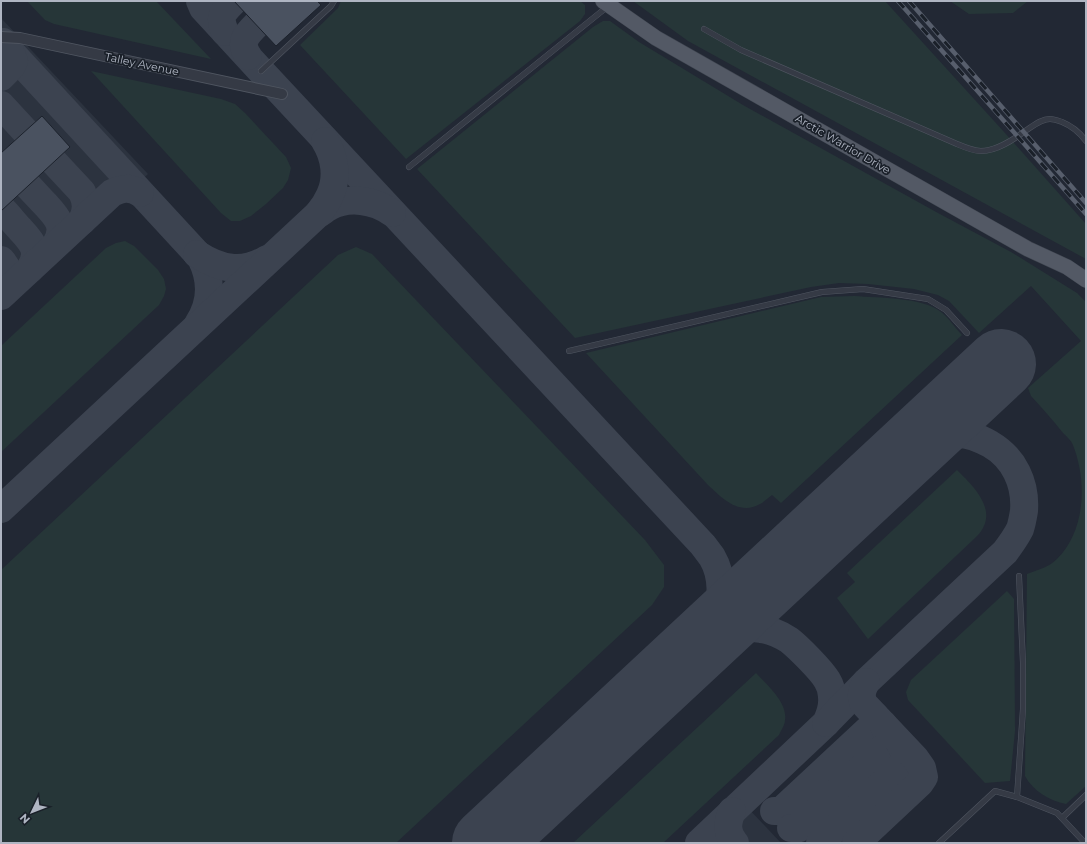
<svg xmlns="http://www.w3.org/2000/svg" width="1087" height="844" viewBox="0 0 1087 844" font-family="Montserrat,sans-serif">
<rect width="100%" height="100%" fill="#222834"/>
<g fill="#2c333f">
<path d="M1,18L148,174L1,310Z"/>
<path d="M748,808L781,843H710Z"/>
</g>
<g fill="#263638">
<path d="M27,1H156L211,59L54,24L45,20Z"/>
<path d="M341,1H580L585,5V14L580,21L406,159L300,45L338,8Z"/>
<path d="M633,1H885L1005,133L1086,224V259L688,41Z"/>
<path d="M950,1H1028L1013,13L969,14Z"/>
<path d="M603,21H610L639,42L743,105L938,213L1011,252L1077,293L1086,302V786L1066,804C1050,801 1033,791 1025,776L1027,574C1038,570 1049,567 1057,559C1086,530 1087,481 1073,445C1071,440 1067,437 1063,433C1053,420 1042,408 1031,396L1028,388L1081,341L1031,286L979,333L949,301L938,295L914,289L868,284L839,283L811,287L575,338L417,169L593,27Z"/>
<path d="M91,71L221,99L235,104L245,113L286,157L291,168L288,180L283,188L266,204L251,216L240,221H231L221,213Z"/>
<path d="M125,241L134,246L158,270L164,279L166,289L164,296L159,305L1,452V346L106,248L116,243Z"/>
<path d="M356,247L372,254L645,540L664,565V587L652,605L396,843H1V570L338,255Z"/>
<path d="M854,296C879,298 922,297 941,312C949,318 955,328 962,335L781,503L772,495C768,498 764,502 760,504C739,516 722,498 708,485L586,353L821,297Z"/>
<path d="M957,470C971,484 995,506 983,528C981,532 978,535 975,538L868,639L837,598L855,582L847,573Z"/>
<path d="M1007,591L1014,599L1015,731L1010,781L985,783L908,700L906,692L911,680Z"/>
<path d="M756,673C767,685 788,703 785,720C785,725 781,730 779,735L663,843H573Z"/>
</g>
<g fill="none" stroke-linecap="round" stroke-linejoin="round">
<g stroke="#3c4350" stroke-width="28">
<path d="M200,1L203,8L261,71L703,545C706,549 709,553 712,557C723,576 723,600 714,620C710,629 704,638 698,646"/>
<path d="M225,32C218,16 223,12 234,1"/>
<path d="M10,51L201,258C212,280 212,303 198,324"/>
<path d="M248,56C239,42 246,35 256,25"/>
<path d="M1,77L11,67L14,61L10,51L3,42"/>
<path d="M1,105L25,131"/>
<path d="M54,162L82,192C87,203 87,210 82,221"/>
<path d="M28,186C34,192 40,199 46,205C58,218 66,227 56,244"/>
<path d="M3,210C9,216 14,223 20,229C32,242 41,251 30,269"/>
<path d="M318,214C322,212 325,209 329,207C348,196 375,200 392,213"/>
<path d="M197,254C220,269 242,274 267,259"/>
<path d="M1,260C11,271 12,280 4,293"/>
<path d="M1,296L112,193C123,188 129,187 140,193"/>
<path d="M1,509L318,214C323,208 327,202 330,195C338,178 335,157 325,141"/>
<path d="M698,647C717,634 737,625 761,629C770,630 781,635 789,640C798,647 821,670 827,680C830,685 832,692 832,697C833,707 830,715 826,723L699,843"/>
<path d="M826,723L866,682L1005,552C1011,544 1016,537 1020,529C1022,523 1023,517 1024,511C1026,483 1014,458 990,444C979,438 968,433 955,434C938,434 923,442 909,450"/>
<path d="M732,811C727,823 726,833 735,843"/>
<path d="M774,811H780L782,810L870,728L875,722V716"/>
<path d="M791,828H799L884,747C890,740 887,732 883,724"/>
<path d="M820,843L902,765C907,757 904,750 899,742"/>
<path d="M856,843L920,783L924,777L922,768L915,758L864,704C860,696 862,690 866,682"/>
</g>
<path stroke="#3c4350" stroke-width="70" d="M487,843L1001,364"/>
</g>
<g fill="#4a5260" stroke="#1c222c">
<path d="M234,1H317L321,5L276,46Z"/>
<path d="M42,116L70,147L1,211V153Z"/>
</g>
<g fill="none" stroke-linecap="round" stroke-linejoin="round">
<defs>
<g id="lane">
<path d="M704,29L741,50L957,144C964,147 973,151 981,151C997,151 1013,140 1025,131C1033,126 1041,119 1050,119C1054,119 1059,121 1062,122C1072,126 1080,133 1086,141"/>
<path d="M261,71L331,6L334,1"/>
<path d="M409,167L607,7"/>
<path d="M569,351L822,292L863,289L928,299L946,310L967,333"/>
<path d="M1017,797L1023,709V663L1019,576"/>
<path d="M1062,818L1086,795"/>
<path d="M939,843L995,791L1017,797L1057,813L1085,843"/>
</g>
<path id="street" d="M1,37L20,38L282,94"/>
<path id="primary" d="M603,1L656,38L1028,249L1067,267L1086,280"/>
</defs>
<use href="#lane" stroke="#4f5560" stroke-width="6"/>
<use href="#street" stroke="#4f5560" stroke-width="12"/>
<use href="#primary" stroke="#3e444f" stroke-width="16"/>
<use href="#lane" stroke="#353a45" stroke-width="5"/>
<use href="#street" stroke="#353a45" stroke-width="10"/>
<use href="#primary" stroke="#535965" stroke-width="15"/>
<defs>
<g id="rail">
<path d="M898,1L1086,214"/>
<path d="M909,1L1086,203"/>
</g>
</defs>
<use href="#rail" stroke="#575e6c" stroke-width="4.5"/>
<use href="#rail" stroke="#1a2029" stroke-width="3" stroke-dasharray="9" stroke-linecap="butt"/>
</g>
<g text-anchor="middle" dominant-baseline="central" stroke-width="3.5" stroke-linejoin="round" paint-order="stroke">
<g font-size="11" fill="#afb5c2" stroke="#1a2029">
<text transform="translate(142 64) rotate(12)">Talley Avenue</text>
<text transform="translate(843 144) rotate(30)">Arctic Warrior Drive</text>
</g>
</g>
<rect width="1087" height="844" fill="none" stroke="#afb5c2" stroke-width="4"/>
<g transform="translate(32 812) rotate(227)" stroke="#1a2029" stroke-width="3" paint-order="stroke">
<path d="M0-3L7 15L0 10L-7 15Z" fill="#afb5c2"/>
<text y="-6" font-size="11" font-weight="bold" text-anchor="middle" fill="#afb5c2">N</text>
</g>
</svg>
